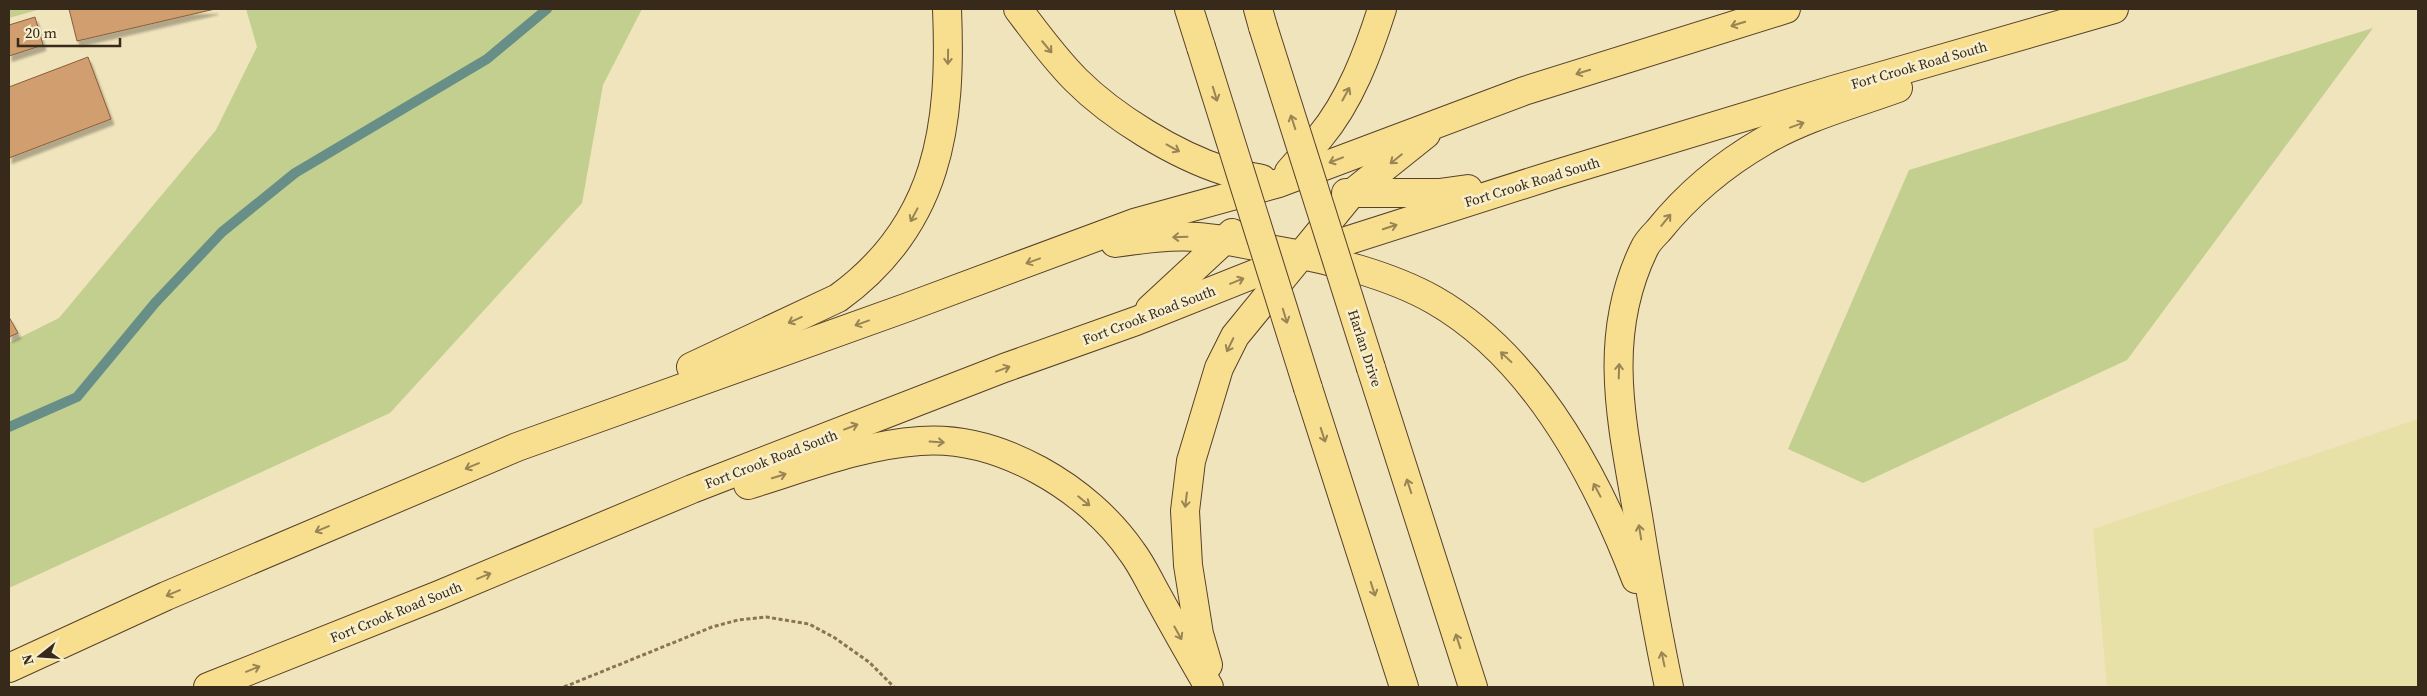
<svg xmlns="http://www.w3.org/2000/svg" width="2427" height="696" viewBox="0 0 2427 696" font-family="'Source Serif 4',serif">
<defs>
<filter id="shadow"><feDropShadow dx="3" dy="5.5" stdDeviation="1" flood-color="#0004"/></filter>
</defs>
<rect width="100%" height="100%" fill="#f0e4bc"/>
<path fill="#e7e1a8" d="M2418,419V687H2107L2093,529Z"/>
<g fill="#c3cf8f">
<path d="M9,9H41L9,18Z"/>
<path d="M246,9H642L603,85L582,203L390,413L9,588V343L59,318L216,130L257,47Z"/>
<path d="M2373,28L2127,360L1863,483L1788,449L1909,170Z"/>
</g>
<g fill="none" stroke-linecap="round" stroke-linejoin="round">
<path stroke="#678f88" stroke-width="10" d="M9,427L77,397L155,303L222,232L295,173L487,59L547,9"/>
</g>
<g fill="#d19e6f" stroke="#895e39" filter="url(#shadow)">
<path d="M69,9H215L77,41Z"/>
<path d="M35,17L43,45L9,56V25Z"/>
<path d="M88,57L111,119L9,158V87Z"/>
<path d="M9,317L18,333L9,337Z"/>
</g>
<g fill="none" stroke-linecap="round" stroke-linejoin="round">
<defs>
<g id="major">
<path d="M1018,9C1036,33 1054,58 1076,80C1113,117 1175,155 1225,171C1237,175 1250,176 1262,179"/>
<path d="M1189,9L1201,47"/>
<path d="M1258,9L1263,27"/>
<path d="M1289,172C1299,160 1310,149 1320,137C1350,101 1368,53 1382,9"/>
<path d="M1346,193H1439L1468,189"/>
<path d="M1115,243C1142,239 1171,235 1198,237C1225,239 1253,246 1280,251C1328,259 1392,276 1434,300C1534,357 1596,475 1636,579"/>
<path d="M1150,309L1232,233"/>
<path d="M691,367L838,298C939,225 952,125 947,9"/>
<path d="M1371,368L1473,687"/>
<path d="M1308,388L1404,687"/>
<path d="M748,485C804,468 861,445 920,441C999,435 1088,488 1132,552C1142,565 1149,581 1157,595C1174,626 1191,656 1209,687"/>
<path d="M1208,665L1199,634L1188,565L1185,511L1191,461L1219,368L1235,336L1351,194L1426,134"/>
<path d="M9,668L166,596L517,447L908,307L1134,223L1279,183L1524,91L1786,9"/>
<path d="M208,687L439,595L692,489L1004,368L1136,321L1302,255L1553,175L1833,90L2114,9"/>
<path d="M1669,687C1657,630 1647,573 1638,516C1622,423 1601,338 1644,249C1647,242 1653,236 1658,231C1687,195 1724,164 1764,141C1805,117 1854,104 1898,88"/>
</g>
</defs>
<use href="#major" stroke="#564129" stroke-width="30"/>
<path stroke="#897454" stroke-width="3" stroke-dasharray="4 2.5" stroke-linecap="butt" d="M564,687L712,627L738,620L766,617L809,624L835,638L869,662L894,687"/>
<use href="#major" stroke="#f8de8f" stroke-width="28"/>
<defs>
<g id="major-bridge">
<path d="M1263,27L1371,368"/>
<path d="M1201,47L1308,388"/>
</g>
</defs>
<use href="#major-bridge" stroke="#564129" stroke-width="30" stroke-linecap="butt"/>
<use href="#major-bridge" stroke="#f8de8f" stroke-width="28"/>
</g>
<defs><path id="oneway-shaft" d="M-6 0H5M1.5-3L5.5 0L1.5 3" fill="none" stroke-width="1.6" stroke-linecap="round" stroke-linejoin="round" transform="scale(1.25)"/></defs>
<g stroke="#988454">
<use href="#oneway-shaft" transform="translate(1738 24) rotate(163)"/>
<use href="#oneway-shaft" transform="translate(1047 47) rotate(50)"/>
<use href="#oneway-shaft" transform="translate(948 57) rotate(91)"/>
<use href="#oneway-shaft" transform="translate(1583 72) rotate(163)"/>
<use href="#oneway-shaft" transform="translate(1215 94) rotate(73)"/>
<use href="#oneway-shaft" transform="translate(1346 94) rotate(-61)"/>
<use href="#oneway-shaft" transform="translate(1293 122) rotate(-108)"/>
<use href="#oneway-shaft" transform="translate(1797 125) rotate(-20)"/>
<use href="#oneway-shaft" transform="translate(1173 148) rotate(29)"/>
<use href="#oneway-shaft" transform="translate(1396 159) rotate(141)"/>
<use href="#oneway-shaft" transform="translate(1336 160) rotate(159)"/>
<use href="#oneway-shaft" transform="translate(914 215) rotate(118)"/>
<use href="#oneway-shaft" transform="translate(1666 220) rotate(-51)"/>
<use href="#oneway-shaft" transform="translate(1390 227) rotate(-18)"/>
<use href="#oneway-shaft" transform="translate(1180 237) rotate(178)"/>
<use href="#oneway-shaft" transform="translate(1033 261) rotate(160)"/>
<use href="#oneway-shaft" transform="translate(1237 281) rotate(-22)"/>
<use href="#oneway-shaft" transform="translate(1285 316) rotate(73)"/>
<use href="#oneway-shaft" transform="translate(795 320) rotate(156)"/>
<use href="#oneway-shaft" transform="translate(862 323) rotate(160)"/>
<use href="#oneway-shaft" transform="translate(1230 345) rotate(116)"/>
<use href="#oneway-shaft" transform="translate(1506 357) rotate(-137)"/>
<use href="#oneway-shaft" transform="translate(1003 369) rotate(-20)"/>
<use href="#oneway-shaft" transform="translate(1619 371) rotate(-88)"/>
<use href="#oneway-shaft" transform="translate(851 427) rotate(-21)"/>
<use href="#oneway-shaft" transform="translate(1323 435) rotate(72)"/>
<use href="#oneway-shaft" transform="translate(937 442) rotate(4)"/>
<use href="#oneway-shaft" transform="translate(472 466) rotate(157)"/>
<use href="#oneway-shaft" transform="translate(779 476) rotate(-17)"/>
<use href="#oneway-shaft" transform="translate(1409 486) rotate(-108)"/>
<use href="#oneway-shaft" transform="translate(1597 490) rotate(-118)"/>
<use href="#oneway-shaft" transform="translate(1186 500) rotate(97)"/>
<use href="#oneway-shaft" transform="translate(1084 501) rotate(39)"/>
<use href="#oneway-shaft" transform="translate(322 529) rotate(157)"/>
<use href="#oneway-shaft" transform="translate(1640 532) rotate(-99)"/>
<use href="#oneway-shaft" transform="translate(484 576) rotate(-22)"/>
<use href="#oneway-shaft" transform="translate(1373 589) rotate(72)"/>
<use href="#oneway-shaft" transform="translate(173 593) rotate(157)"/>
<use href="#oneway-shaft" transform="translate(1178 633) rotate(61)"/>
<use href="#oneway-shaft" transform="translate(1458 641) rotate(-108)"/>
<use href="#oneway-shaft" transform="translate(1663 659) rotate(-102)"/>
<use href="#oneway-shaft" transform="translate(253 669) rotate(-22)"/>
</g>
<g text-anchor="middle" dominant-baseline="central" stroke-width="5" stroke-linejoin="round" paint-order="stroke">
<g font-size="14" fill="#372a1a" stroke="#f7eecc">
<text transform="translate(1919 65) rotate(-16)">Fort Crook Road South</text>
<text transform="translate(1532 182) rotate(-17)">Fort Crook Road South</text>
<text transform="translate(1149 315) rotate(-21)">Fort Crook Road South</text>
<text transform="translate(1365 348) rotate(72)">Harlan Drive</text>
<text transform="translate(771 459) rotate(-21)">Fort Crook Road South</text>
<text transform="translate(396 612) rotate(-22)">Fort Crook Road South</text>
</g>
</g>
<rect width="2427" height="696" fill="none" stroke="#372a1a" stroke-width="20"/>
<g transform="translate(40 656) rotate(253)" stroke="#f7eecc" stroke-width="4" paint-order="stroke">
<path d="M0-4L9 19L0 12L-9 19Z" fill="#372a1a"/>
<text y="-8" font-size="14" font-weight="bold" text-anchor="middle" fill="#372a1a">N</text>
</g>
<path d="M18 38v8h102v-8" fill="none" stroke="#372a1a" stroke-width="2.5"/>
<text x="25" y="38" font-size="15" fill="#372a1a" stroke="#f7eecc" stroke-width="4" paint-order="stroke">20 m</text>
</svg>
